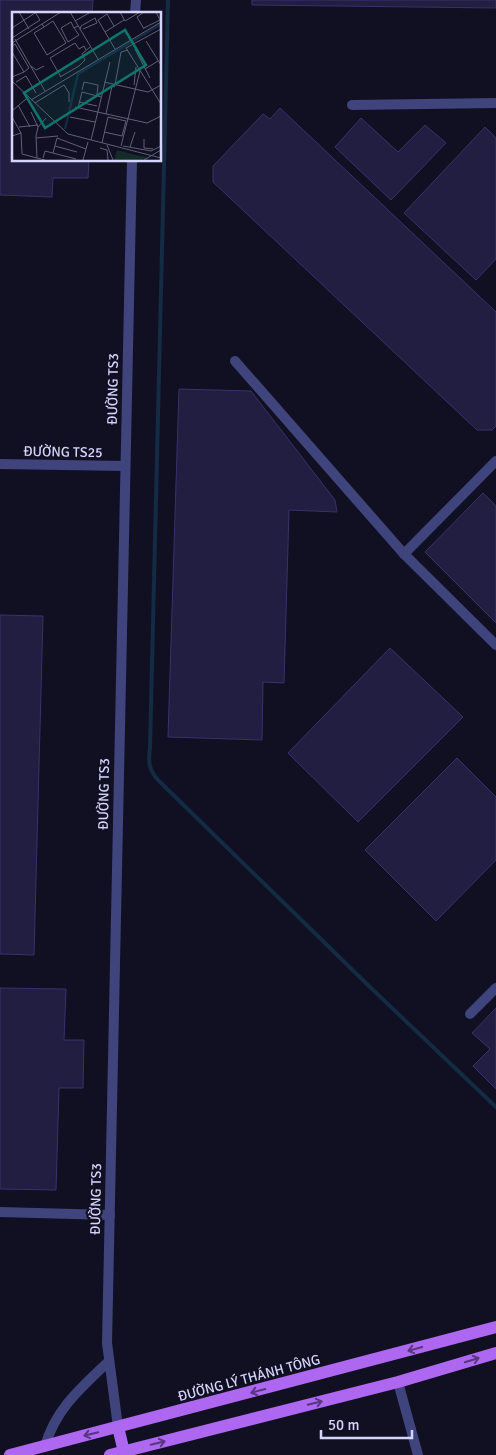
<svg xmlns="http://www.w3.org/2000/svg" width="496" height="1455" viewBox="0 0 496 1455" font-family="Signika,sans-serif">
<rect width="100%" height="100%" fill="#111022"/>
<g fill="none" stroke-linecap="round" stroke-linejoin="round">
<path stroke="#132b43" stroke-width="4" d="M168,0L150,748C148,762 149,770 158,780L371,988L496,1107"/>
</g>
<g fill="#211e41" stroke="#37326b">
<path d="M0,0H93L92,14H14V160H89L88,178H53L52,197L0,195Z"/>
<path d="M252,0H496V8L252,5Z"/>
<path d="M280,108L496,312V426L492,430H477L213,182V166L263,114L270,119Z"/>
<path d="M361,118L398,152L425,125L446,143L391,200L335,147Z"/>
<path d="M485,127L496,138V259L476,280L404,213Z"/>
<path d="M179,389L251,391L335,500L337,512L289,510L284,683L263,682L262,740L168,737Z"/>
<path d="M483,493L496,506V623L425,552Z"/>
<path d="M0,615L43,616L34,955L0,954Z"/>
<path d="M390,648L463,717L358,822L288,753Z"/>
<path d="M457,758L496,797V860L436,921L365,850Z"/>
<path d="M0,988L66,989L64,1040H84L83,1088H59L56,1190L0,1189Z"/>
<path d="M496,1008V1089L473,1066L490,1049L472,1033Z"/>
</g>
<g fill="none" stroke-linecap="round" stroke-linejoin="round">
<g stroke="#40447c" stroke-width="10">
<path d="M135,14L136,0"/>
<path d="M352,105L496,103"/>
<path d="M235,361L404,554L496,645"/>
<path d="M0,464L125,466"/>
<path d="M404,554L496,461"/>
<path d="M470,1014L496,988"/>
<path d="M0,1212L110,1215"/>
<path d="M398,1382L418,1455"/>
<path d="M118,1427L107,1343L132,160"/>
<path d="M45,1446C56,1408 82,1387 109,1361"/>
</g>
<g stroke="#ad67f0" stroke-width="12">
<path d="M118,1427L124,1452"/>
<path d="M10,1455L496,1327"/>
<path d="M110,1455L398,1382L496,1353"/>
</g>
</g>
<defs><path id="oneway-shaft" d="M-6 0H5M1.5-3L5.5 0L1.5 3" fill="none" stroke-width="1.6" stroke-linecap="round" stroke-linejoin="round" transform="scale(1.25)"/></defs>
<g stroke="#57377f">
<use href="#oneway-shaft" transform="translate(415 1349) rotate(165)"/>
<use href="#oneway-shaft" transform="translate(472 1360) rotate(-17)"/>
<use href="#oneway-shaft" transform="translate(258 1391) rotate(165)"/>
<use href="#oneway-shaft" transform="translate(315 1403) rotate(-14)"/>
<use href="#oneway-shaft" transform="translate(91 1434) rotate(166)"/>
<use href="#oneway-shaft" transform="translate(158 1443) rotate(-14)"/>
</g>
<g text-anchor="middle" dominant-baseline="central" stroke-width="4.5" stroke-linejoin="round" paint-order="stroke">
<g font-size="14" fill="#d5d5fb" stroke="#111022">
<text transform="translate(113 389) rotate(-89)">ĐƯỜNG TS3</text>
<text transform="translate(63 452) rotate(1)">ĐƯỜNG TS25</text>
<text transform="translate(104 794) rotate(-89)">ĐƯỜNG TS3</text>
<text transform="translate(96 1199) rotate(-89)">ĐƯỜNG TS3</text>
<text transform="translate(249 1378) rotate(-15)">ĐƯỜNG LÝ THÁNH TÔNG</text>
</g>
</g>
<g transform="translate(12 12)">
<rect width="149" height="149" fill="#111022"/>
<path d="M105,138L124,143L136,145L131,148H102Z" fill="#142b28"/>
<path fill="none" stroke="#132b43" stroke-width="2.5" d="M53,117L66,62L149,12"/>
<path fill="none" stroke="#5f5f79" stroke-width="1" d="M7,0L17,17M58,0L86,47M108,0L113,9L128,0M132,0L125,5L132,17M63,9L77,1M30,12L32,15L41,9L54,31L35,43L22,21L32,15M102,14L95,2L86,8L103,37M0,16L23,1M62,16L59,10L49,16L56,30L67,23L62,16L66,14M132,16L148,8L144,0M149,17L114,36L149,92M68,18L69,14L83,6L85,11L71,17M93,20L112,8M0,26L28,8L23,0M3,27L33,79M134,29L149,53M0,31L49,0M0,34L3,32L17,56L12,60M123,37L138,66M0,40L12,60L0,65M19,54L24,58L32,54M133,57L146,49M48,65L67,54L73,48L70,42L78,35M49,65L38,46L63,31L67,37L72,34L74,38M0,69L56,122L149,146M4,70L14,64L24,81M92,70L136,80L149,73M103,73L109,40L116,38M122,73L124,55M70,78L72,70L86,73L85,83M19,88L149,10M67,90L85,94M23,91L52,73L57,81V90M6,93L18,115M63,95L135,111L149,104M66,96L70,80L89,85M0,99L14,87M19,100L26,115M94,102L100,74L103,75M0,105L9,121M58,105L83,110M7,115L26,113M0,124L9,121L10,142L25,146M24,126L46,124M132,127V136L141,137M79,128L98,50M90,131L96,105L114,109L110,124L92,120M95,133L101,148M43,134L65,140M109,134L128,59M111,134L139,139L149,134M118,135L123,120M88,136L95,138L96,148M41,141L45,126L74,137M31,146L33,139L64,147M33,148L25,146L24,124L26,115L34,106M71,148L76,130M132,148L149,138"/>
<path fill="#0f766e" fill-opacity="0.15" stroke="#0f766e" stroke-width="2.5" d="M113,18L134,53L33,116L12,81Z"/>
<rect width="149" height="149" fill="none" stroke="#d5d5fb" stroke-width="2.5"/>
</g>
<path d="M321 1430v8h91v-8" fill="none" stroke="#d5d5fb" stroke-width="2.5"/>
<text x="328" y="1430" font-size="15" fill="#d5d5fb" stroke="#111022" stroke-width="4" paint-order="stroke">50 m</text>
</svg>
